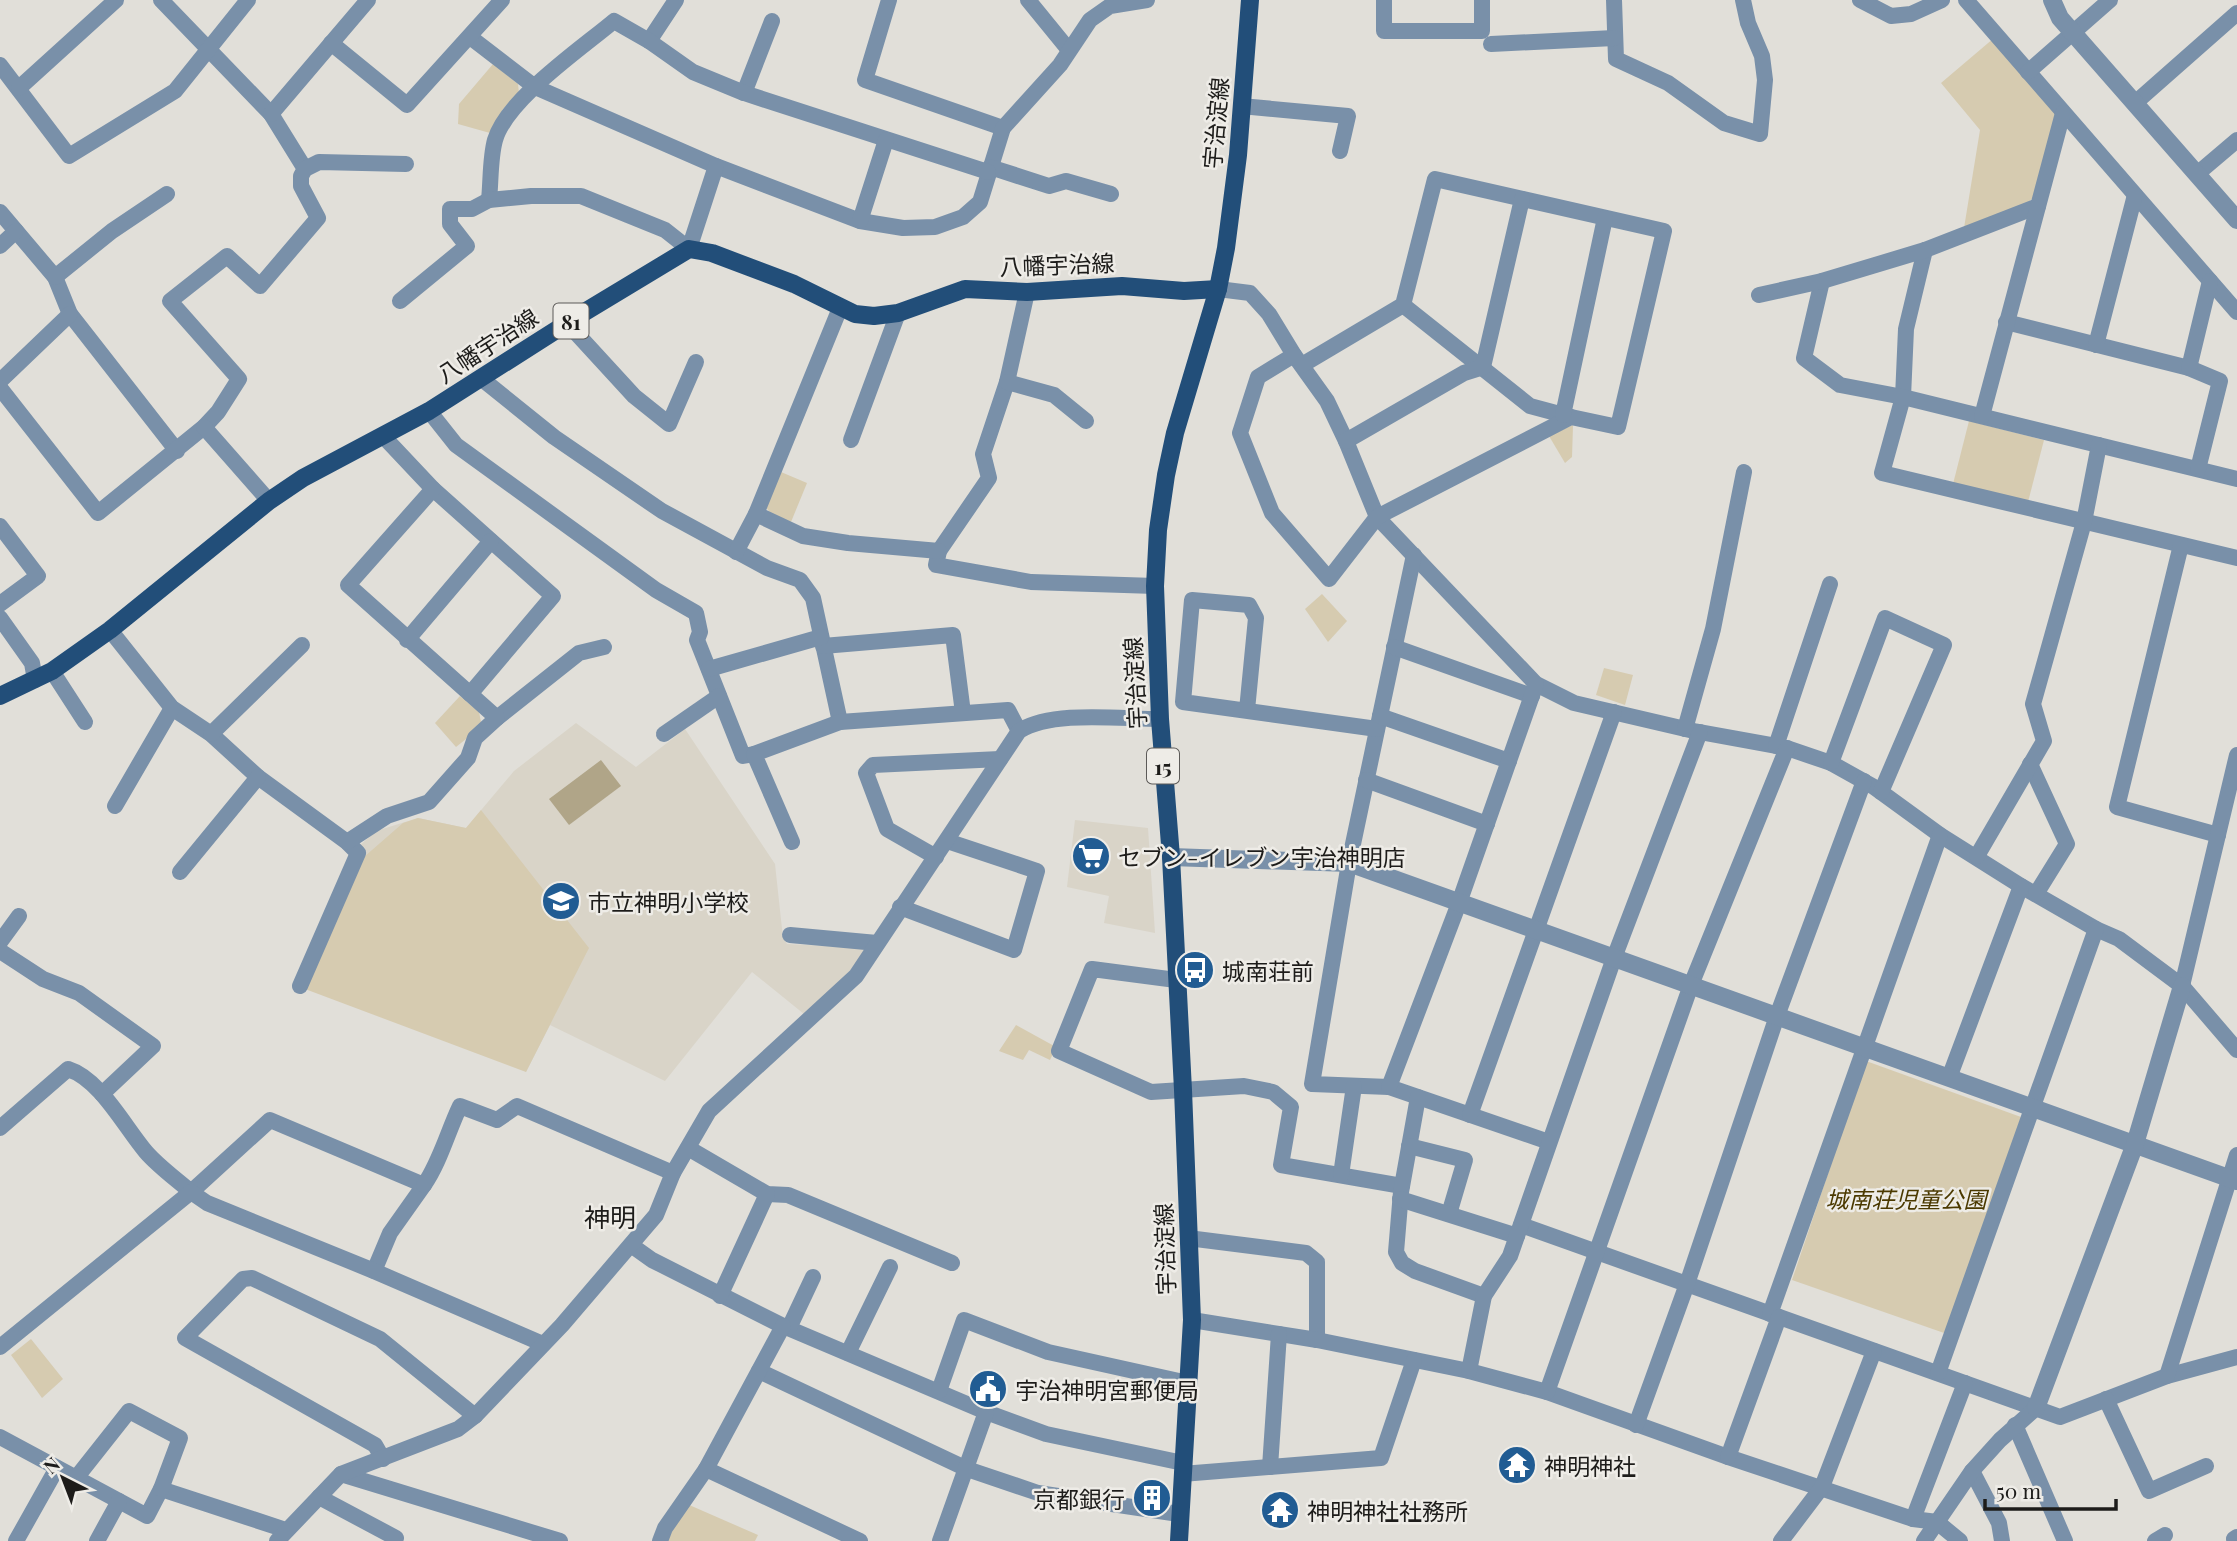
<svg xmlns="http://www.w3.org/2000/svg" width="2237" height="1541" viewBox="0 0 2237 1541" font-family="'Playfair Display','Noto Sans JP',serif">
<rect width="100%" height="100%" fill="#e1dfd9"/>
<g fill="#d9d4c8">
<path d="M576,723L636,767L685,729L775,864L783,938L787,944L867,948L850,971L804,1014L752,972L665,1081L550,1025L526,1072L358,847L376,831L418,818L466,828L514,771Z"/>
<path d="M1075,820L1148,828L1155,933L1104,923L1109,896L1067,887Z"/>
</g>
<g fill="#d6cbb0">
<path d="M1994,38L2059,114L2034,197L2022,208L1964,228L1980,130L1941,83Z"/>
<path d="M493,64L518,84L519,93L503,109L490,133L458,124L459,104Z"/>
<path d="M1969,421L2044,440L2028,502L1953,484Z"/>
<path d="M1573,425L1572,457L1565,463L1549,436Z"/>
<path d="M781,472L807,483L791,522L771,514L765,506Z"/>
<path d="M1322,594L1347,621L1328,642L1305,609Z"/>
<path d="M1604,668L1633,675L1625,705L1596,695Z"/>
<path d="M460,696L479,712L481,722L471,735L456,747L435,723Z"/>
<path d="M481,810L589,948L526,1072L305,989L364,857L403,823L418,818L466,828Z"/>
<path d="M1016,1025L1056,1047L1050,1060L1029,1050L1023,1060L999,1051Z"/>
<path d="M1866,1061L2021,1117L1947,1334L1792,1280Z"/>
<path d="M31,1339L63,1379L42,1398L11,1355Z"/>
<path d="M687,1504L758,1535L755,1541H668L672,1528Z"/>
</g>
<path fill="#b0a588" d="M601,760L621,786L569,825L549,799Z"/>
<g fill="none" stroke-linecap="round" stroke-linejoin="round">
<g stroke="#7990a9" stroke-width="16">
<path d="M161,0L271,114L305,169"/>
<path d="M889,0L865,80L1003,128"/>
<path d="M1028,0L1068,49"/>
<path d="M1384,0V31H1482V0"/>
<path d="M1614,0L1616,59L1668,83L1724,123L1760,134L1765,80L1762,56L1748,23L1743,0"/>
<path d="M1860,0L1891,16L1911,14L1942,0"/>
<path d="M1966,0L2237,312"/>
<path d="M470,37L535,87L716,166L860,221L903,228L935,227L963,217L980,202L1003,128L1060,65L1090,20L1110,6L1147,0"/>
<path d="M649,41L676,0"/>
<path d="M331,43L407,105L502,0"/>
<path d="M1491,44L1614,38"/>
<path d="M0,65L69,156L175,91L248,0"/>
<path d="M2028,72L2110,0"/>
<path d="M19,88L116,0"/>
<path d="M744,93L772,21"/>
<path d="M2135,103L2237,13"/>
<path d="M1241,106L1348,116L1340,151"/>
<path d="M271,114L368,0"/>
<path d="M990,167L1049,186L1066,181L1111,194"/>
<path d="M2197,174L2237,140"/>
<path d="M489,200C491,181 490,158 495,140C507,99 582,48 614,21L649,41L693,72L744,93L988,172"/>
<path d="M0,212L55,277L70,314L177,451"/>
<path d="M860,221L886,140"/>
<path d="M0,246L16,231"/>
<path d="M1925,250L1906,329L1903,397L1882,473L2237,558"/>
<path d="M55,277L112,231L167,194"/>
<path d="M1822,281L1804,358L1840,385L1903,397L2237,479"/>
<path d="M1218,289L1250,293L1269,314L1294,355L1327,401L1346,441L1377,517L1536,684L1574,703L1694,731L1787,748L1831,763L1874,787L1940,835L2021,886L2096,929L2119,939L2182,986L2237,1050"/>
<path d="M1027,292L1007,382L983,454L989,478L939,551L936,565L1031,582L1155,586"/>
<path d="M1759,295L1822,281L1925,250L2038,206"/>
<path d="M400,301L467,246L450,224V209H472L489,200L531,196H581L665,230L689,249L716,166"/>
<path d="M1403,305L1530,406L1571,417"/>
<path d="M2006,322L2189,368L2220,381L2198,469"/>
<path d="M567,323L634,396L669,424L696,362"/>
<path d="M2096,345L2135,195"/>
<path d="M1294,355L1258,377L1240,433L1272,513L1329,579L1377,517L1571,417L1618,427L1664,231L1435,179L1403,305L1302,365"/>
<path d="M2189,368L2210,281"/>
<path d="M482,379L554,437L662,511L767,568L800,580L813,598L840,722"/>
<path d="M0,381L70,314"/>
<path d="M1007,382L1054,395L1086,421"/>
<path d="M0,388L98,513L204,427L218,412L239,379L170,301L227,256L260,286L318,218L301,186V176L305,169L319,162L406,164"/>
<path d="M429,411L456,445L656,590L696,613L700,632L697,640L743,756L754,754"/>
<path d="M1563,415L1605,218"/>
<path d="M1982,416L2063,113"/>
<path d="M204,427L269,501"/>
<path d="M384,437L433,489L553,596L470,694"/>
<path d="M851,440L898,313"/>
<path d="M1346,441L1464,373L1483,367L1522,199"/>
<path d="M756,514L803,536L848,543L939,551"/>
<path d="M0,526L38,576L0,604"/>
<path d="M2181,545L2117,807L2218,835"/>
<path d="M736,552L756,514L840,308"/>
<path d="M1414,555L1349,863L1312,1084L1389,1087L1549,1142"/>
<path d="M0,618L32,663L35,680"/>
<path d="M110,630L172,708L211,734L258,777L347,842L358,853L300,986"/>
<path d="M407,640L491,541"/>
<path d="M823,646L953,635L963,713"/>
<path d="M1394,647L1532,696"/>
<path d="M709,669L821,637"/>
<path d="M52,671L85,722"/>
<path d="M1247,710L1256,618L1249,605L1192,600L1183,702L1377,729"/>
<path d="M1380,716L1509,761"/>
<path d="M497,718L579,653L604,647"/>
<path d="M1685,729L1713,629L1744,472"/>
<path d="M211,734L302,645"/>
<path d="M664,734L719,696"/>
<path d="M1776,746L1830,584"/>
<path d="M1831,763L1885,618L1944,645L1881,792"/>
<path d="M2030,764L2067,844L2036,894"/>
<path d="M1366,780L1487,824"/>
<path d="M115,806L172,708"/>
<path d="M347,842L387,816L429,802L468,758L475,738L497,718L348,585L433,489"/>
<path d="M792,842L754,754L840,722L1008,710L1019,731"/>
<path d="M1977,856L2044,741L2033,704L2084,522L2099,445"/>
<path d="M936,857L887,829L866,773L873,765L1000,759"/>
<path d="M180,872L258,777"/>
<path d="M900,907L1014,950L1037,871L947,841"/>
<path d="M790,935L877,943"/>
<path d="M0,942L19,916"/>
<path d="M0,951L43,979L79,993L153,1046L102,1094"/>
<path d="M1176,980L1092,969L1059,1051L1151,1092L1244,1086L1273,1092L1291,1107L1281,1165L1402,1186"/>
<path d="M2182,986L2237,755"/>
<path d="M1949,1078L2021,886"/>
<path d="M1389,1087L1459,903L1536,684"/>
<path d="M1418,1097L1401,1192L1396,1252L1402,1263L1415,1271L1484,1296"/>
<path d="M1470,1115L1614,712"/>
<path d="M0,1128L68,1069C100,1079 124,1126 146,1152C158,1166 176,1179 191,1192L270,1120L424,1185L390,1233L374,1271"/>
<path d="M1409,1146L1465,1160L1449,1214"/>
<path d="M688,1148L767,1194L788,1195L952,1263"/>
<path d="M1341,1175L1354,1086"/>
<path d="M424,1185C440,1162 448,1131 460,1106L497,1120L517,1106L673,1173"/>
<path d="M1400,1199L1517,1236"/>
<path d="M1521,1225L2060,1417L2167,1376L2237,1357"/>
<path d="M1188,1238L1306,1253L1317,1262V1340"/>
<path d="M631,1245L652,1260L783,1326L986,1412L1046,1434L1183,1463"/>
<path d="M720,1296L767,1194"/>
<path d="M1770,1314L1940,835"/>
<path d="M1192,1320L1317,1340L1469,1371L1547,1392L1728,1457L1913,1519L1937,1522L1960,1541"/>
<path d="M789,1328L813,1277"/>
<path d="M0,1347L191,1192L207,1203L374,1271L543,1344"/>
<path d="M848,1353L890,1267"/>
<path d="M759,1371L967,1469L1038,1493L1179,1514"/>
<path d="M1469,1371L1484,1296L1510,1256L1614,958L1700,732"/>
<path d="M1938,1373L2096,929"/>
<path d="M2167,1376L2237,1155"/>
<path d="M939,1391L964,1320L1048,1352L1188,1383"/>
<path d="M1547,1392L1691,985L1787,748"/>
<path d="M2106,1399L2149,1491L2206,1466"/>
<path d="M1636,1425L1687,1284L1777,1016L1864,781"/>
<path d="M2015,1425L2065,1541"/>
<path d="M0,1437L147,1516L161,1489L286,1530"/>
<path d="M1728,1457L1779,1317"/>
<path d="M383,1459L375,1445L185,1338L243,1279L252,1278L380,1339L475,1416"/>
<path d="M1270,1467L1279,1334"/>
<path d="M706,1469L860,1541"/>
<path d="M1972,1471L1999,1523L2002,1541"/>
<path d="M341,1474L560,1541"/>
<path d="M1182,1474L1381,1458L1414,1360"/>
<path d="M76,1478L129,1411L180,1438L161,1489"/>
<path d="M319,1497L396,1538L393,1541"/>
<path d="M1913,1519L1965,1383"/>
<path d="M16,1541L57,1468"/>
<path d="M97,1541L119,1501"/>
<path d="M277,1541L341,1474L458,1429L475,1416L562,1325L656,1215L673,1173L709,1111L856,976L1019,731C1053,710 1119,719 1160,719"/>
<path d="M660,1541L665,1528L706,1469L783,1326"/>
<path d="M940,1541L986,1412"/>
<path d="M1781,1541L1822,1487L1874,1351"/>
<path d="M1924,1541L1972,1471L2000,1440L2036,1408"/>
<path d="M2155,1541L2165,1535"/>
<path d="M2237,1541L2234,1539L2237,1537"/>
</g>
<g stroke="#7990a9" stroke-width="18">
<path d="M2052,0L2060,18L2237,220"/>
<path d="M1171,857L1349,863L2237,1181"/>
<path d="M2036,1408L2135,1144L2182,986"/>
</g>
<g stroke="#224e79" stroke-width="18">
<path d="M0,696L52,671L110,630L269,501L303,478L429,411L583,313L689,249L712,253L794,284L855,314L874,316L898,313L965,289L1027,292L1122,286L1184,291L1218,289"/>
<path d="M1179,1541L1192,1320L1183,1090L1171,857L1160,719L1155,586L1158,530L1166,475L1175,433L1218,289L1226,248L1238,155L1250,0"/>
</g>
</g>
<defs>
<symbol id="supermarket-disc" viewBox="-11 -11 22 22"><circle r="9.5" fill="#215c93" stroke="#eeece7"/><path d="M-6-5.5h2.5l.6 2H6L4.5 2H-2.5L-4.4-4H-6ZM-1.5 3.2a1.3 1.3 0 1 0 .1 0ZM3 3.2a1.3 1.3 0 1 0 .1 0Z" fill="#fff"/></symbol>
<symbol id="school-disc" viewBox="-11 -11 22 22"><circle r="9.5" fill="#215c93" stroke="#eeece7"/><path d="M0-5L7-2L0 1L-7-2ZM-4 1L0 2.5L4 1V4Q0 6-4 4Z" fill="#fff"/></symbol>
<symbol id="bus-disc" viewBox="-11 -11 22 22"><circle r="9.5" fill="#215c93" stroke="#eeece7"/><path d="M-5-6H5V4H4V6H2V4H-2V6H-4V4H-5ZM-3.5-4V0h7V-4ZM-3.5 1.2v1.5H-2V1.2ZM2 1.2v1.5H3.5V1.2Z" fill="#fff"/></symbol>
<symbol id="civic-disc" viewBox="-11 -11 22 22"><circle r="9.5" fill="#215c93" stroke="#eeece7"/><path d="M-.6-6.5H3V-4.5H.6V-3L4-1V1h2V6H-6V1h2V-1L-.6-3ZM-1.2 2.5V6h2.4V2.5Z" fill="#fff"/></symbol>
<symbol id="temple-disc" viewBox="-11 -11 22 22"><circle r="9.5" fill="#215c93" stroke="#eeece7"/><path d="M0-6L5-2H3V0L6.5 2.5H4V6H1.5V3h-3V6H-4V2.5H-6.5L-3 0V-2H-5Z" fill="#fff"/></symbol>
<symbol id="building-disc" viewBox="-11 -11 22 22"><circle r="9.5" fill="#215c93" stroke="#eeece7"/><path d="M-4-6H4V6H1V3H-1V6H-4ZM-2.5-4.3h1.7v1.8h-1.7ZM.8-4.3h1.7v1.8H.8ZM-2.5-1h1.7V.8h-1.7ZM.8-1h1.7V.8H.8Z" fill="#fff"/></symbol>
</defs>
<g fill-rule="evenodd">
<use href="#supermarket-disc" x="1069" y="834" width="44" height="44"/>
<use href="#school-disc" x="539" y="879" width="44" height="44"/>
<use href="#bus-disc" x="1173" y="948" width="44" height="44"/>
<use href="#civic-disc" x="966" y="1367" width="44" height="44"/>
<use href="#temple-disc" x="1495" y="1443" width="44" height="44"/>
<use href="#building-disc" x="1130" y="1476" width="44" height="44"/>
<use href="#temple-disc" x="1258" y="1488" width="44" height="44"/>
</g>
<g text-anchor="middle" dominant-baseline="central" stroke-width="5" stroke-linejoin="round" paint-order="stroke">
<g fill="#eeece7" stroke="#5c5a58" stroke-width="2">
<rect x="553.5" y="303.5" width="35" height="35" rx="5"/>
<rect x="1147" y="748.5" width="32" height="35" rx="5"/>
</g>
<g font-size="21" font-weight="bold" fill="#1d1c1a">
<text x="571" y="321">81</text>
<text x="1163" y="766">15</text>
</g>
<g font-size="23" fill="#1d1c1a" stroke="#eeece7">
<text transform="translate(1215 123) rotate(-85)">宇治淀線</text>
<text transform="translate(1057 264) rotate(-2)">八幡宇治線</text>
<text transform="translate(487 345) rotate(-33)">八幡宇治線</text>
<text transform="translate(1134 683) rotate(-93)">宇治淀線</text>
<text transform="translate(1164 1249) rotate(-92)">宇治淀線</text>
</g>
<g font-size="23" fill="#1d1c1a" stroke="#eeece7" text-anchor="start">
<text x="1118" y="856">セブン-イレブン宇治神明店</text>
<text x="588" y="901">市立神明小学校</text>
<text x="1222" y="970">城南荘前</text>
<text x="1015" y="1389">宇治神明宮郵便局</text>
<text x="1544" y="1465">神明神社</text>
<text x="1125" y="1498" text-anchor="end">京都銀行</text>
<text x="1307" y="1510">神明神社社務所</text>
</g>
<g font-size="23" font-style="italic" fill="#4b3900" stroke="#eeece7">
<text x="1906" y="1198">城南荘児童公園</text>
</g>
<g font-size="26" fill="#1d1c1a" stroke="#eeece7">
<text x="610" y="1216">神明</text>
</g>
</g>
<g transform="translate(63 1478) rotate(318)" stroke="#eeece7" stroke-width="5" paint-order="stroke">
<path d="M0-5L12 26L0 18L-12 26Z" fill="#1d1c1a"/>
<text y="-10" font-size="19" font-weight="bold" text-anchor="middle" fill="#1d1c1a">N</text>
</g>
<path d="M1985 1499v10h131v-10" fill="none" stroke="#1d1c1a" stroke-width="3.5"/>
<text x="1996" y="1499" font-size="21" fill="#1d1c1a" stroke="#eeece7" stroke-width="5" paint-order="stroke">50 m</text>
</svg>
